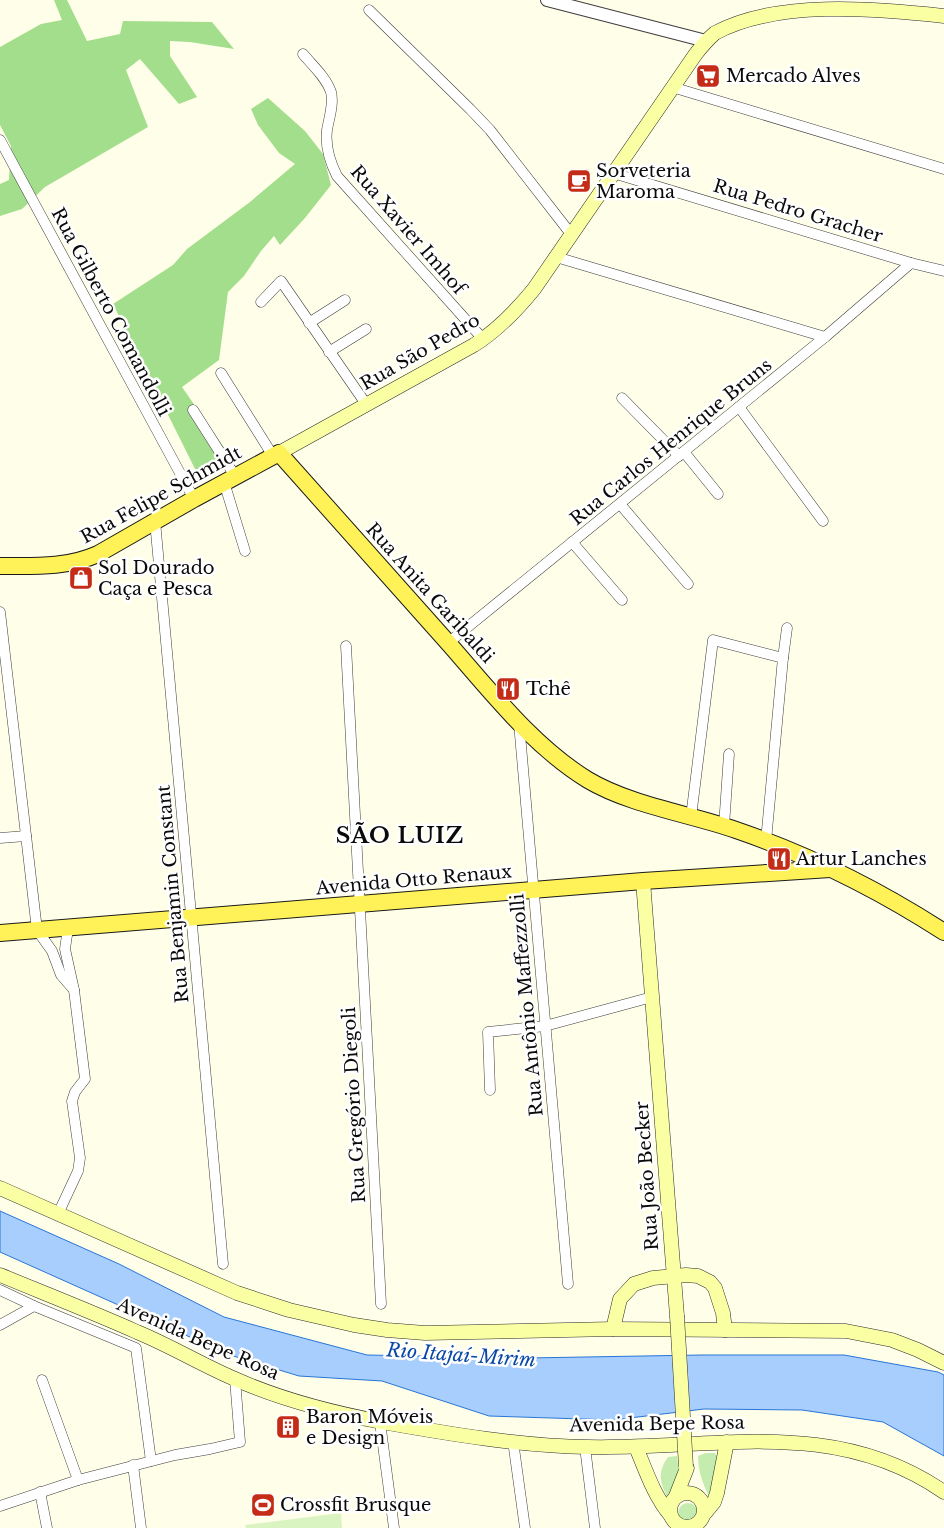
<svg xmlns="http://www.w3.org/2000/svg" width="944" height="1528" viewBox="0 0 944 1528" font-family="'Libre Baskerville',serif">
<rect width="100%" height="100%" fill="#fffee8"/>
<g fill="#c4ecae">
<path d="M706,1453H715L719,1459L711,1501C704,1486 698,1473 698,1456Z"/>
<path d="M677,1456C680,1476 677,1483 669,1501C661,1484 656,1474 668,1457Z"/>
<circle cx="688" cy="1513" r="10"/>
</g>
<g fill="#a3de8c">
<path d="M54,0H67L87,41L120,34L123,21L212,22L234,49L190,42L170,41V56L197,97L179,104L140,59L126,70L148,127L45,187L22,209L0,216V184L9,180L11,146L0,125V47L41,24L62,20Z"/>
<path d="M268,98L305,131L323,154L331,185L305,218L280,245L274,236L261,251L244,276L228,292L219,360L182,387L232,459L197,473L113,304L173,265L187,249L250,202L295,164L279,153L258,125L251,109Z"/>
</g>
<path fill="#d9f3c1" d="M341,1513L342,1528H246L245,1525Z"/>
<path fill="#a7cefc" stroke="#2875d9" d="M0,1211L119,1264L224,1317L367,1355L527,1358L701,1355H844L938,1372L944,1375V1456L883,1422L802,1410L704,1409L613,1420L489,1416L382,1381L299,1376L230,1355L0,1252Z"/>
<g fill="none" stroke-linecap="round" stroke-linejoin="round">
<defs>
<g id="minor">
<path d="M369,10L470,109L490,130L571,234"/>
<path d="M303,54C312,65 326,77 331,92C334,104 329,118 327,130C325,146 330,162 337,176L483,339"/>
<path d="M672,87L944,169"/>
<path d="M0,140L194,499"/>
<path d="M613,173L911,263L944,271"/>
<path d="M556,257L825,337"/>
<path d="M261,302L281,281L366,404"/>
<path d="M309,323L345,300"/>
<path d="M329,352L366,329"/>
<path d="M221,373L273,456"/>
<path d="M622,398L679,456"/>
<path d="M739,407L823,521"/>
<path d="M193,410L235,476"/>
<path d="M684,452L718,494"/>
<path d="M224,482L245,551"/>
<path d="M620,504L688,584"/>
<path d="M155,521L223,1264"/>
<path d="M572,542L622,600"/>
<path d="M0,612L37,930L52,951L61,975L74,990"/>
<path d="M448,643L825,337L911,263"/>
<path d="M346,646L381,1304"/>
<path d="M519,723L568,1284"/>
<path d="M691,817L713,640L783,658"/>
<path d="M724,826L729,754"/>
<path d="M0,838L26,836"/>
<path d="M766,841L783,658L787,628"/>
<path d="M490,1090L488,1032L545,1026L652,997"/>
<path d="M58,1214L78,1171L80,1158L72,1101L75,1092L85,1079L74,990L65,949L68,928"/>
<path d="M0,1290L34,1306L136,1348L151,1461"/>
<path d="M0,1325L34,1306"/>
<path d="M42,1380L78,1480"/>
<path d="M380,1422L394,1528"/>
<path d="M513,1441L525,1528"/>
<path d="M585,1447L595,1528"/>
<path d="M133,1465L141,1528"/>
<path d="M40,1492L47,1528"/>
<path d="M0,1506L78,1480L175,1455L210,1449L240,1442L235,1379"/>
</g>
<path id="tertiary" d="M547,0L706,41"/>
<g id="secondary">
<path d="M279,453L474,345C498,330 516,311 534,289L695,55C701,47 707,40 715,33C776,0 873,8 944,16"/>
<path d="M643,881L677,1316"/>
<path d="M0,1188L237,1293L289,1310L354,1325L387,1330L425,1333L613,1329L846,1331L892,1340L918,1350L944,1363"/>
<path d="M0,1275C46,1294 92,1312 137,1332C171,1346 202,1365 235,1379C280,1399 334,1413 382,1422C450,1434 520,1446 588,1447C713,1450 833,1415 944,1492"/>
<path d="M613,1329L620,1299L634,1284L653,1278L686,1275L698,1276L710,1282L715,1288L723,1313L725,1330"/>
<path d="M636,1447C646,1471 654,1496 671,1516"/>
<circle cx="687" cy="1510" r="17"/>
<path d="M676,1496L687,1468"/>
<path d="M705,1513L714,1502L717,1493L727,1442"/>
</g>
<g id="primary">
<path d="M0,566C34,566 67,568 98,554L194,499L279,453C336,517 393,581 450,645C492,693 534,747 588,780C630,805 690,814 736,830C809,855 879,890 944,932"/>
<path d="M0,933L643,881L830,869"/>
</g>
</defs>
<use href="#minor" stroke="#3d3d3d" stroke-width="11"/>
<use href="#tertiary" stroke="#3d3d3d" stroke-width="14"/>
<use href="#secondary" stroke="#2c2c2c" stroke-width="15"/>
<use href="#primary" stroke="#1b1b1b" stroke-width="18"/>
<use href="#minor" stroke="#fff" stroke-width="10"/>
<use href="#tertiary" stroke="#fff" stroke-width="12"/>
<use href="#secondary" stroke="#faffa3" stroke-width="14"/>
<use href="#primary" stroke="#fff258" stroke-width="16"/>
<defs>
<path id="secondary-bridge" d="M677,1316L686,1467"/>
</defs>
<use href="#secondary-bridge" stroke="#2c2c2c" stroke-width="15" stroke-linecap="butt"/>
<use href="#secondary-bridge" stroke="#faffa3" stroke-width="14"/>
</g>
<defs>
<symbol id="supermarket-square" viewBox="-11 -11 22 22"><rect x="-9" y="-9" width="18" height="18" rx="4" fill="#c52c17" stroke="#fff"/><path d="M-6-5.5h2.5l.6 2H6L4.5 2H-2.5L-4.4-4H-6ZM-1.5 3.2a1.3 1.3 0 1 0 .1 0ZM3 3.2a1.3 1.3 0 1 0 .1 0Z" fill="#fff"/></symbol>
<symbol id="cafe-square" viewBox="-11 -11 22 22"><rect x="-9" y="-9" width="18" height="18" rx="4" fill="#c52c17" stroke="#fff"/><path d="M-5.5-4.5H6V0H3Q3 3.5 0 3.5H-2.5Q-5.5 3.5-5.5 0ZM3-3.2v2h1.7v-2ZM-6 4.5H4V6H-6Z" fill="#fff"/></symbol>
<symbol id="shop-square" viewBox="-11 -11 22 22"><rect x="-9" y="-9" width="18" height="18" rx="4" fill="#c52c17" stroke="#fff"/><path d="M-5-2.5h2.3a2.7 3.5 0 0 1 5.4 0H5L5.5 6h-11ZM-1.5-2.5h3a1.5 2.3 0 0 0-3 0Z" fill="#fff"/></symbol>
<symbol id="restaurant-square" viewBox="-11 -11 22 22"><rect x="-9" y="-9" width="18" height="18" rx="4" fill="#c52c17" stroke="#fff"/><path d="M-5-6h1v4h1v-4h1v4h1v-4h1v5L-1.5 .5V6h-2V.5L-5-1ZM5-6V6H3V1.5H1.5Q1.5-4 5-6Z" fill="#fff"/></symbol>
<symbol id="building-square" viewBox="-11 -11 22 22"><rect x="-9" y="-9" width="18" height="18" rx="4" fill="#c52c17" stroke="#fff"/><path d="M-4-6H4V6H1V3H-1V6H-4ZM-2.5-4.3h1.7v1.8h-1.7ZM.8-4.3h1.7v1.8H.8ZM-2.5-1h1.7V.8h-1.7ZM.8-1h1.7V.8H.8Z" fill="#fff"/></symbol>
<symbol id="stadium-square" viewBox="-11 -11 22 22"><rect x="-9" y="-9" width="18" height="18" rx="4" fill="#c52c17" stroke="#fff"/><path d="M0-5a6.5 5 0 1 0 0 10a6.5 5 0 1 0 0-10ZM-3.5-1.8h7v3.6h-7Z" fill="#fff"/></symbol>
</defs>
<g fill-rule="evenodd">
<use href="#supermarket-square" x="694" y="62" width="28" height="28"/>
<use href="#cafe-square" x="565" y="167" width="28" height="28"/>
<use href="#shop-square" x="67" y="564" width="28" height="28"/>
<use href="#restaurant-square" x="494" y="675" width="28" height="28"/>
<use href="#restaurant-square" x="765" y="845" width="28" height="28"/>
<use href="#building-square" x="274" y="1413" width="28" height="28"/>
<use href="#stadium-square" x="249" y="1491" width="28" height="28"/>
</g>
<g text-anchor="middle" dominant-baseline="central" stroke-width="5" stroke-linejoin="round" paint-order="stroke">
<g font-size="18" fill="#0a0a0a" stroke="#fff" text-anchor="start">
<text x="726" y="76">Mercado Alves</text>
<text x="596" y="171">Sorveteria<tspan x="596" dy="21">Maroma</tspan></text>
<text x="98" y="568">Sol Dourado<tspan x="98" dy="21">Caça e Pesca</tspan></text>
<text x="526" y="689">Tchê</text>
<text x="796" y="859">Artur Lanches</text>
<text x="306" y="1417">Baron Móveis<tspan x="306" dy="21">e Design</tspan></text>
<text x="280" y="1505">Crossfit Brusque</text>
</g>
<g font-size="18" fill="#0a0a0a" stroke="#fff">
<text transform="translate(798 211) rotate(17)">Rua Pedro Gracher</text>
<text transform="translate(408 230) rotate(49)">Rua Xavier Imhof</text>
<text transform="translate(111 312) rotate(62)">Rua Gilberto Comandolli</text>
<text transform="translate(420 352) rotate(-30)">Rua São Pedro</text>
<text transform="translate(671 442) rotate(-39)">Rua Carlos Henrique Bruns</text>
<text transform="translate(161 495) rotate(-29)">Rua Felipe Schmidt</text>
<text transform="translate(430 593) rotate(48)">Rua Anita Garibaldi</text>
<text transform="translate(414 880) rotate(-5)">Avenida Otto Renaux</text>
<text transform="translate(173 894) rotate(-95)">Rua Benjamin Constant</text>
<text transform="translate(527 1005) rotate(-95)">Rua Antônio Maffezzolli</text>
<text transform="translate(354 1105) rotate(-93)">Rua Gregório Diegoli</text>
<text transform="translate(647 1176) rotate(-94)">Rua João Becker</text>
<text transform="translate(198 1339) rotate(24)">Avenida Bepe Rosa</text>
<text transform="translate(657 1424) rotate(-1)">Avenida Bepe Rosa</text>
</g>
<g font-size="19" font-style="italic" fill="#0a48a5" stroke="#fff">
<text transform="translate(461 1355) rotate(4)">Rio Itajaí-Mirim</text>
</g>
<g font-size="22" font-weight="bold" letter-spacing="1" fill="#0a0a0a" stroke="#fff">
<text x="400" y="835">SÃO LUIZ</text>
</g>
</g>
</svg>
